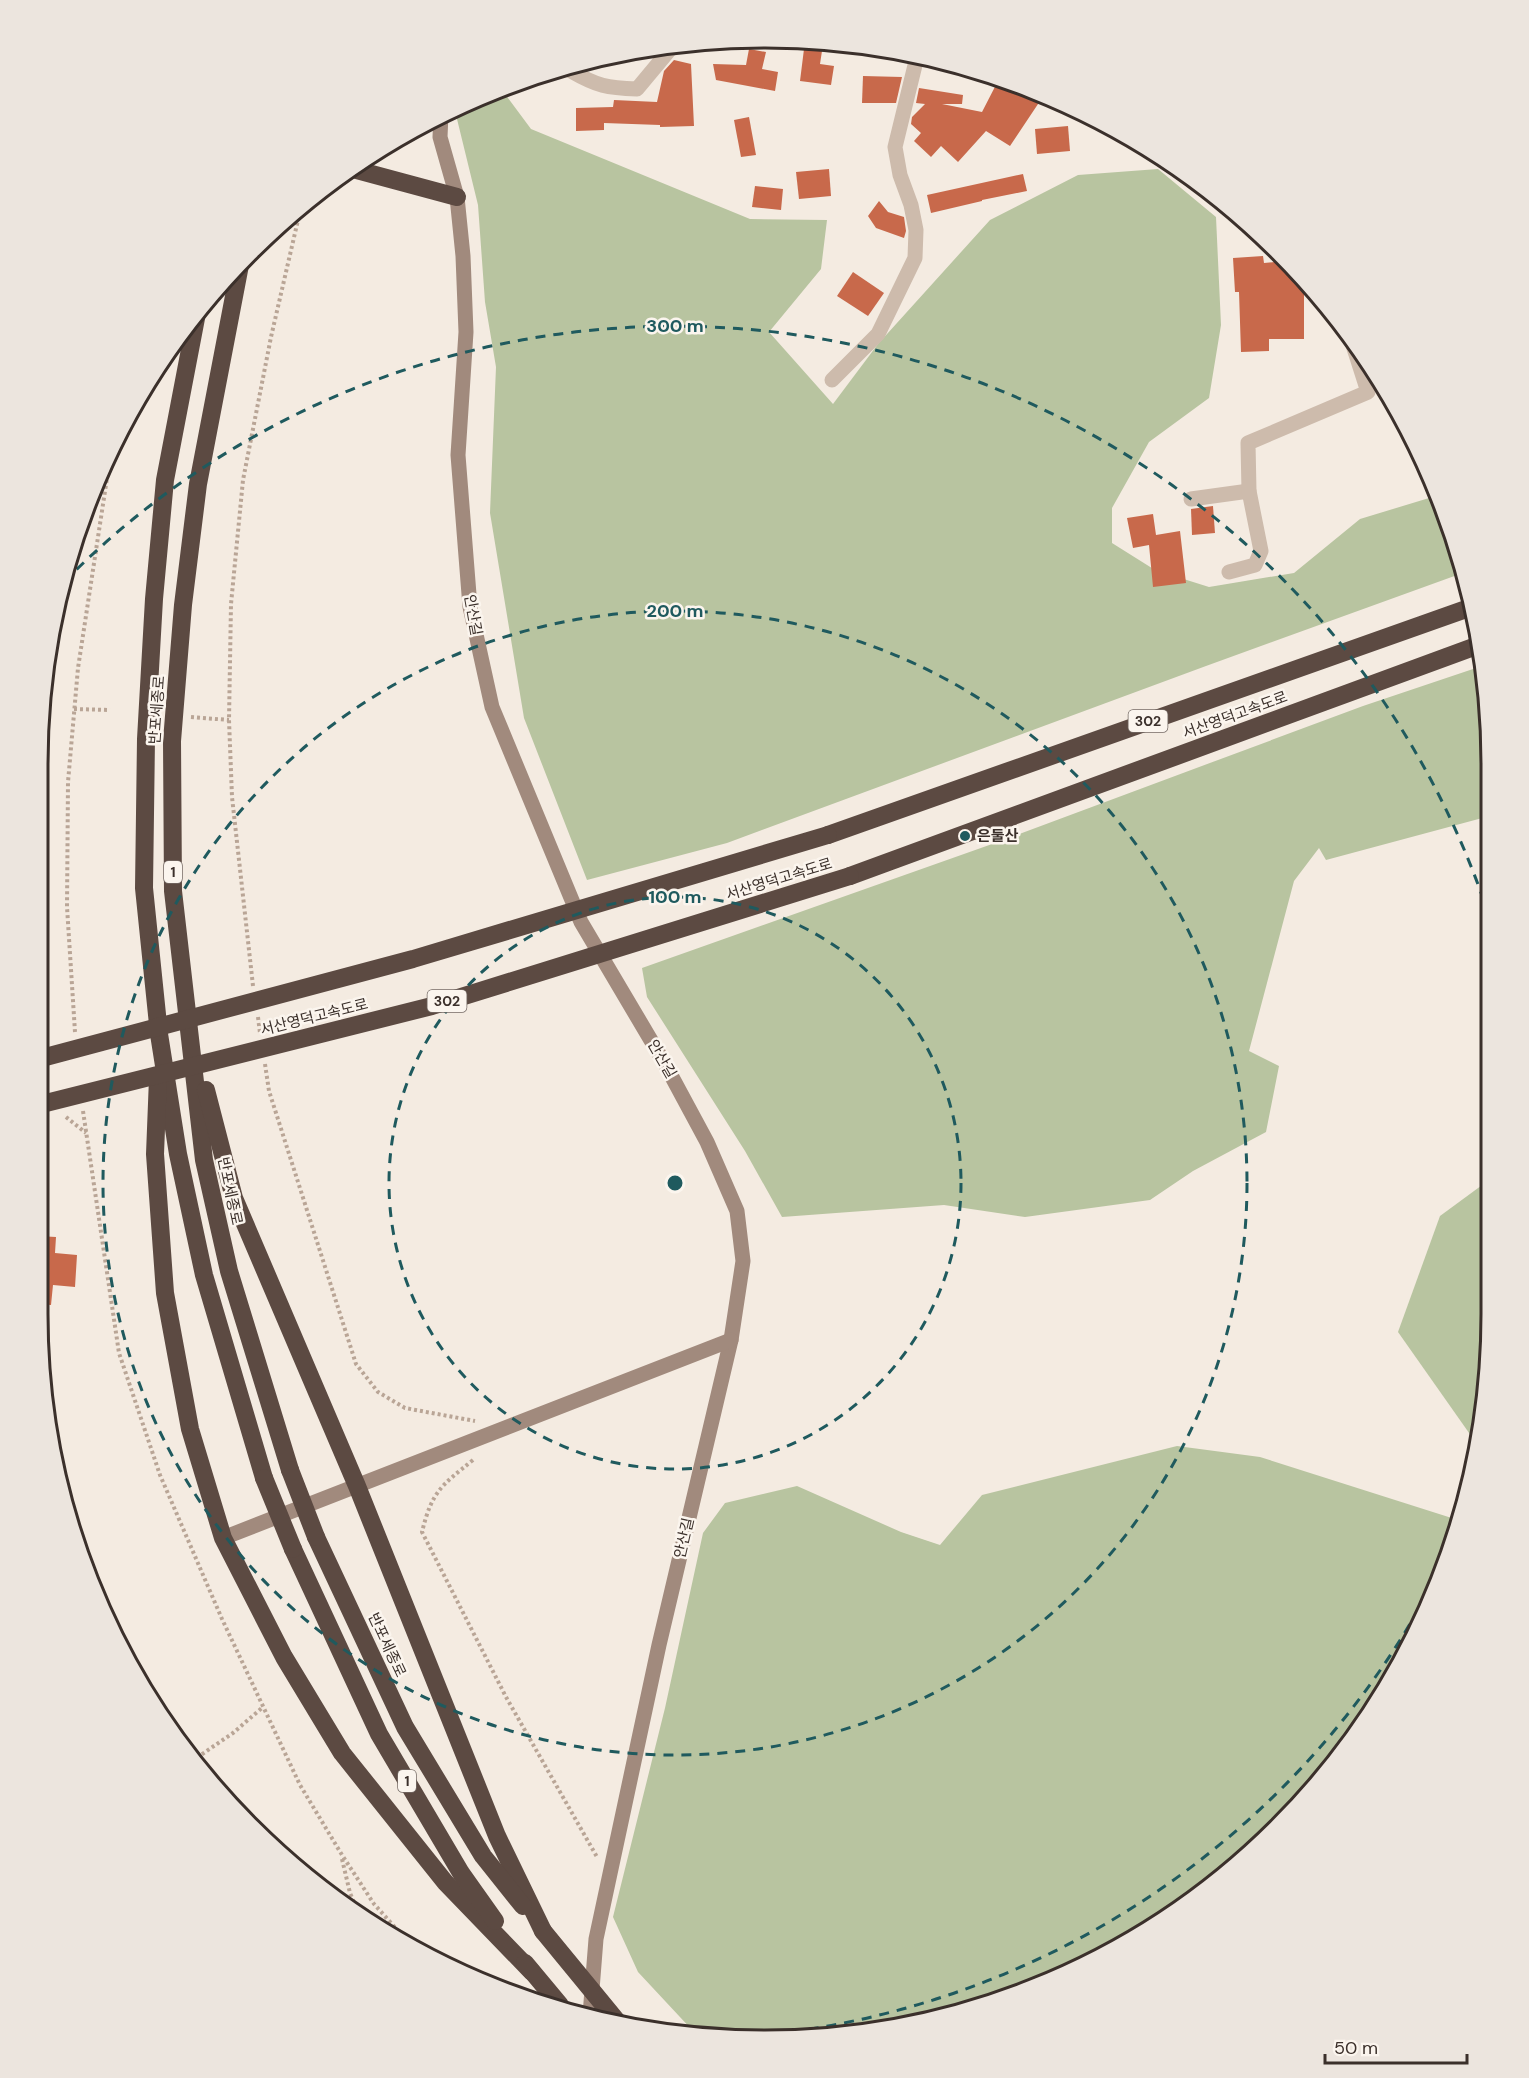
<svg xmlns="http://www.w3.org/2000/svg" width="1529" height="2078" viewBox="0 0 1529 2078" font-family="'DM Sans','Noto Sans KR',sans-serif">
<rect width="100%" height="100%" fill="#f4ebe1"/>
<g fill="#b8c4a0">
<path d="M502,90L531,129L750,219L827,220L821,269L769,332L833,404L878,344L990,220L1078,175L1158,169L1216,217L1221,325L1209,398L1149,442L1112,508V543L1155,570L1209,587L1294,573L1360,519L1439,495L1460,574L1206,666L727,843L587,880L524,718L490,513L496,367L485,302L478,205L457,119L459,106Z"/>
<path d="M1476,668L1485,675L1486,817L1326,860L1319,848L1294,881L1249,1051L1279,1066L1266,1132L1193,1171L1150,1200L1025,1217L944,1205L782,1217L745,1151L647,997L642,968L995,843L1363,706Z"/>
<path d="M1489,1180L1490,1361L1474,1440L1398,1332L1440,1216Z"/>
<path d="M1177,1446L1260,1457L1458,1520L1453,1547L1394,1677L1311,1793L1207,1890L1042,1985L952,2016L812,2039L693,2031L638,1972L613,1917L665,1708L703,1533L725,1503L797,1486L901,1532L940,1545L982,1495Z"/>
</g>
<g fill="#c8694b">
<path d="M749,49L766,52L762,69L778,72L775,91L716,80L713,64L746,65Z"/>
<path d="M804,49L822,51L820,64L834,66L831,85L800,81Z"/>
<path d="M674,60L691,64L694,126L660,127V125L604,123V130L576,131V108L613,107L614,100L657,102L664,71Z"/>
<path d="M863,76L902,77L896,103H862Z"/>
<path d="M1000,77L1042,98L1010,146L986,131L958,162L941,146L931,157L914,141L921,133L911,124L912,117L925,104L916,103L919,88L963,95L962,104H942L982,112Z"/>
<path d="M749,117L756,155L741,157L734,120Z"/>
<path d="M1068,126L1070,151L1037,154L1035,129Z"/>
<path d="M829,169L831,196L799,199L796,172Z"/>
<path d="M1023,174L1027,191L982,200V201L931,213L927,195Z"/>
<path d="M755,186L783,189L781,210L752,207Z"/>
<path d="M879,201L888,212L904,217L906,231L904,238L876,228L868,216Z"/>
<path d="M1263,256L1264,263L1284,261L1304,282V339H1269V351L1241,352L1239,292H1235L1233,258Z"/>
<path d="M853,272L884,293L868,316L837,296Z"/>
<path d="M1213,506L1215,533L1192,535L1191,509Z"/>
<path d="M1153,514L1156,535L1180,531L1186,583L1153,587L1149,545L1133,548L1127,518Z"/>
<path d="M38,1236L56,1237L55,1253L77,1255L75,1287L53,1285L51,1305L38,1304Z"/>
</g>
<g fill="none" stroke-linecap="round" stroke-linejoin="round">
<g stroke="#b9a596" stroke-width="4" stroke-dasharray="3 3" stroke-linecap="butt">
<path d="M74,709L110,710"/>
<path d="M191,717L229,720"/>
<path d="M253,986L232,797L229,720L231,604L243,480L271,337L301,207"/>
<path d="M258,1017L260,1033"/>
<path d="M75,1032L67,907L68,782L78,668L111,452"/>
<path d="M265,1064L269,1091L356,1364L378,1392L405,1408L475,1421"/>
<path d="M83,1111L119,1353L160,1475L222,1619L300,1785L342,1855L374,1904L409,1943"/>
<path d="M66,1117L86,1133"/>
<path d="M473,1460C441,1486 432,1491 422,1532L506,1697L597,1857"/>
<path d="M192,1761L233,1733L263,1707"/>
<path d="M342,1859L350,1893L356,1907"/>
</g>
<g stroke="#cdbbac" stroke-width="15">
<path d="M571,64V71C597,86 607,88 637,89L672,47"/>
<path d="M832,380L878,334L915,258L916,230L911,205L900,175L895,147L917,57"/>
<path d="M1191,499L1249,491"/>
<path d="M1229,572L1255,565L1261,551L1249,491L1248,443L1368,392L1351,339"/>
</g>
<g stroke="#a18a7d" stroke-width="15">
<path d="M441,114L440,137L457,197L463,256L466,332L458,455L470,607L492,707L581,922L665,1064L707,1142L737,1211L743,1261L731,1340L659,1645L596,1939L590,2015"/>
<path d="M223,1538L731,1340"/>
</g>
<g stroke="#5c4a42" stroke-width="18">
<path d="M353,169L457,197"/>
<path d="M240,265L198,484L183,605L172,741L173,891L204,1160L229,1271L290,1470"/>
<path d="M197,313L165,480L154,599L146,739L144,888L159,1034L178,1154L204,1275L264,1478"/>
<path d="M828,835L1469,608"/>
<path d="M850,876L1479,645"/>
<path d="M158,1078L155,1154L165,1293L190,1429L223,1538L284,1657L342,1753L445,1882L532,1972"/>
<path d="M206,1090L234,1198L357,1486L497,1836L543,1931"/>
<path d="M316,1537L405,1727L483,1856L523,1906"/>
<path d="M293,1549L379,1734L461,1873L495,1921"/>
<path d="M525,1963L560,2005"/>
</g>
<g stroke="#5c4a42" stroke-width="18">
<path d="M38,1059L413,959L828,835"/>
<path d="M38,1105L432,1006L850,876"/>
<path d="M290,1470L316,1537"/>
<path d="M264,1478L293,1549"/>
<path d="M543,1931L621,2026"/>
</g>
</g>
<g fill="none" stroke="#1f5a5e" stroke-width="3" stroke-dasharray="10 8">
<circle cx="675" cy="1183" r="286"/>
<circle cx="675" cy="1183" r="572"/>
<path d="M1452 1545A857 857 0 0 1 765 2035M64 582A857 857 0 0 1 1485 904"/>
</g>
<circle fill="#1f5a5e" stroke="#fbf5ee" stroke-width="2" cx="965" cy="836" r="6"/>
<g text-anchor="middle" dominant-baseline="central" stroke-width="5" stroke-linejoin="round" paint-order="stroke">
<g fill="#fbf5ee" stroke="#756b66" stroke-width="1.5">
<rect x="1128.5" y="710" width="39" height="22" rx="4.5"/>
<rect x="164" y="861" width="18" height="22" rx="4.5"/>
<rect x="427.5" y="990" width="39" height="22" rx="4.5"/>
<rect x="398" y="1770" width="18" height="22" rx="4.5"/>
</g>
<g font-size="14" font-weight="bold" fill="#3b302b">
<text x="1148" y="721">302</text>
<text x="173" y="872">1</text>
<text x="447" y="1001">302</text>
<text x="407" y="1781">1</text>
</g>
<g font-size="15" fill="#3b302b" stroke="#fbf5ee">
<text transform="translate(473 615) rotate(80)">안산길</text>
<text transform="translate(157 710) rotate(-86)">반포세종로</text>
<text transform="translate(1235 715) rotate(-20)">서산영덕고속도로</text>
<text transform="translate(779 879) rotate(-17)">서산영덕고속도로</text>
<text transform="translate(314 1017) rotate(-14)">서산영덕고속도로</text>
<text transform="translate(662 1059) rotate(60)">안산길</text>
<text transform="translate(230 1191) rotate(78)">반포세종로</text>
<text transform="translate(684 1538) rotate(-77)">안산길</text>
<text transform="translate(387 1645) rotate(65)">반포세종로</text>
</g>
<g font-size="15" font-weight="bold" fill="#3b302b" stroke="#fbf5ee" text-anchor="start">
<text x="977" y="836">은둘산</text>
</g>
</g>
<path d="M0 0H1529V2078H0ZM764 48H765A716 716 0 0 1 1481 764V1314A716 716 0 0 1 765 2030H764A716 716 0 0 1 48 1314V764A716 716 0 0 1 764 48Z" fill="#ece5de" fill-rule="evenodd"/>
<path fill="none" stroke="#3b302b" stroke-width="3" d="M764 48H765A716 716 0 0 1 1481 764V1314A716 716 0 0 1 765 2030H764A716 716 0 0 1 48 1314V764A716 716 0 0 1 764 48Z"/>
<circle cx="675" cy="1183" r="9" fill="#1f5a5e" stroke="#fbf5ee" stroke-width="3"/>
<g font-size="18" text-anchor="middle" font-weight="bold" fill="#1f5a5e" stroke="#fbf5ee" stroke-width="5" stroke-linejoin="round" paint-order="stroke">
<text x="675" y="332">300 m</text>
<text x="675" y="617">200 m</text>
<text x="675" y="903">100 m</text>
</g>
<path d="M1325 2054v9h142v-9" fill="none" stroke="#3b302b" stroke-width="3"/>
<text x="1334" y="2054" font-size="18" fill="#3b302b" stroke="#fbf5ee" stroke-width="4.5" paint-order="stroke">50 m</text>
</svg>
